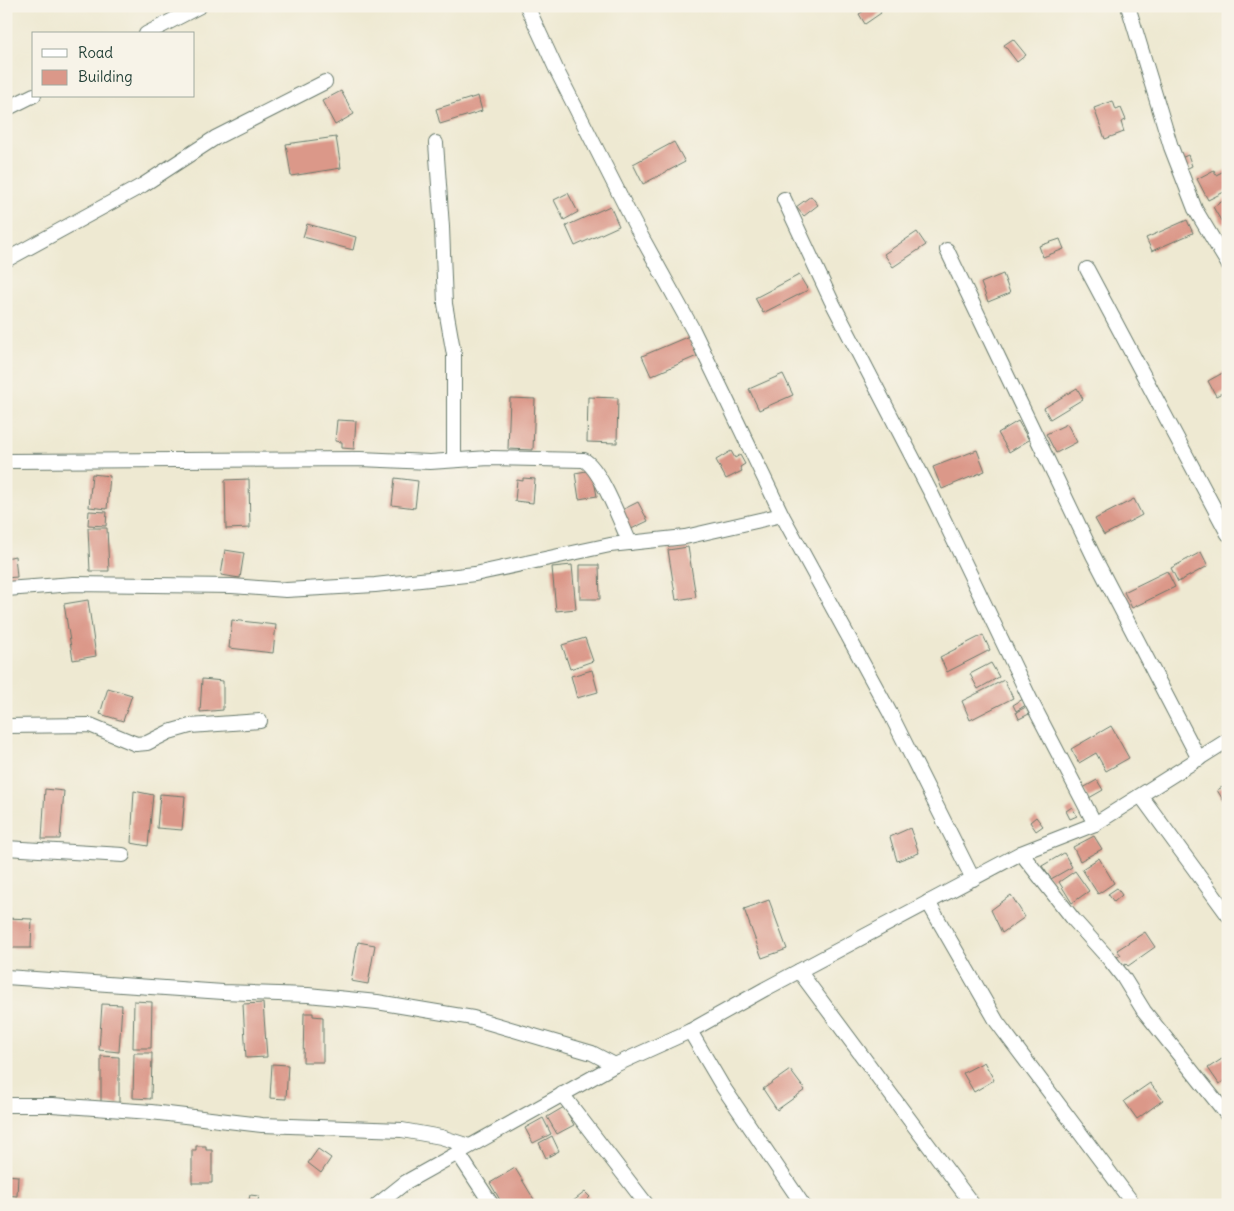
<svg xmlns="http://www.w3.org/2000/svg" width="1234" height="1211" viewBox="0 0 1234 1211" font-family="Delius,sans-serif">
<rect width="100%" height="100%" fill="#f7f3e8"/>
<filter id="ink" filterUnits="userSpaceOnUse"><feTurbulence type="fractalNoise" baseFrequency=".02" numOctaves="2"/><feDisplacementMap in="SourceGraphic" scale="10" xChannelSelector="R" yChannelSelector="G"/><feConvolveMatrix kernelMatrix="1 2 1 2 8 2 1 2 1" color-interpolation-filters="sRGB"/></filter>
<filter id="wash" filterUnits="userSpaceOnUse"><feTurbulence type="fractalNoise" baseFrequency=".0096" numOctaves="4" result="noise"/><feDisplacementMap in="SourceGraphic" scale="20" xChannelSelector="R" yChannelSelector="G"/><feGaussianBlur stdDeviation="1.12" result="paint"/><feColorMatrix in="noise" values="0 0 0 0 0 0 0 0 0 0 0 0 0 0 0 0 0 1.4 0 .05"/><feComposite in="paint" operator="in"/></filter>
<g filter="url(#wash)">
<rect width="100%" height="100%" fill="#eee9d2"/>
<g id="blocks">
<g fill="#db9889">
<path d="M872,6H877L881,13L865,24L859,14Z"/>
<path d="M1013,39L1026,55L1017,62L1004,45Z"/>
<path d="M341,91L354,114L335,125L322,101Z"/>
<path d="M478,96L482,111L440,124L436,109Z"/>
<path d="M1113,101L1116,110L1121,108L1126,120L1121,122L1124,132L1105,139L1094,108Z"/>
<path d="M336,137L341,168L291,176L286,144Z"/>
<path d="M674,142L685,162L643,184L633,164Z"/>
<path d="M1188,155L1192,166L1186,169L1181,158Z"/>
<path d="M1228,169V190L1208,200L1197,179L1214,170L1216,175Z"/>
<path d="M568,193L578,212L564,220L554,200Z"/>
<path d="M811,196L818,205L804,216L796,207Z"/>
<path d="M1228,198V221L1223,224L1213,207Z"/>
<path d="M610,206L619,226L575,246L566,226Z"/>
<path d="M1187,220L1193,233L1152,251L1146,238Z"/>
<path d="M307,224L356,237L353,250L303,237Z"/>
<path d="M917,232L926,245L893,267L884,254Z"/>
<path d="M1060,239L1064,249L1043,257L1039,246Z"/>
<path d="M1003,274L1010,293L988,302L981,283Z"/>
<path d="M799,275L808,290L763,313L755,298Z"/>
<path d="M689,336L697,356L651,376L642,356Z"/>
<path d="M1228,370V390L1216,396L1208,381Z"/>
<path d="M783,374L793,395L759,410L749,389Z"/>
<path d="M1077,388L1083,399L1050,419L1044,408Z"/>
<path d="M588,397L618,398L617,443L587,442Z"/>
<path d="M510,398L535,399L533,450L508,449Z"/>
<path d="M337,420L356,421L354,449L342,448V442L335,441Z"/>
<path d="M1018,421L1029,440L1009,452L998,433Z"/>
<path d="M1067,424L1077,442L1056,453L1046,434Z"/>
<path d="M977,450L985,471L942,489L933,467Z"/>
<path d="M731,451L735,458L740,455L745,464L740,467L742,471L726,479L716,460Z"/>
<path d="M592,470L597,496L579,499L575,473Z"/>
<path d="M92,474L110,476L107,509L89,507Z"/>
<path d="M395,478L418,481L415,508L392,505Z"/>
<path d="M523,478L535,479L533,503L515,501L517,480L523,481Z"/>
<path d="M249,479L250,528L226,529L225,480Z"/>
<path d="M1134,499L1142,515L1104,535L1095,519Z"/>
<path d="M638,502L648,521L627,531L618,512Z"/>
<path d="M89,511L107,512L106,526L88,525Z"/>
<path d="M88,528H107L109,571H90Z"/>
<path d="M688,547L696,597L676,600L668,550Z"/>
<path d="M225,550L244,553L240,578L221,575Z"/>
<path d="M1201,552L1208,566L1178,582L1171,568Z"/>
<path d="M15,556L17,577L6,578V558Z"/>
<path d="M572,565L576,609L556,611L552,567Z"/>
<path d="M580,565H599L600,599H580Z"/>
<path d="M1167,571L1175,587L1132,608L1124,592Z"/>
<path d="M88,600L96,656L73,660L64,604Z"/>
<path d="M232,620L276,625L273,653L229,648Z"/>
<path d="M983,635L990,650L947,672L940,657Z"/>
<path d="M585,638L593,661L570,669L562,645Z"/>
<path d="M991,663L999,677L978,689L970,674Z"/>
<path d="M592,670L598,692L577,698L571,676Z"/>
<path d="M202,679L223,681V710L200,712Z"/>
<path d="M1004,680L1013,698L970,720L962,701Z"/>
<path d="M108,688L132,695L123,721L100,714Z"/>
<path d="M1023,699L1026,705L1016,711L1013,705Z"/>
<path d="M1026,707L1029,714L1019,719L1016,712Z"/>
<path d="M1111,726L1129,758L1106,771L1096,753L1079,763L1071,749Z"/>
<path d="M1097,780L1103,790L1089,798L1083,788Z"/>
<path d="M1228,784V808L1217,790Z"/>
<path d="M45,789L64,791L60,839H42Z"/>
<path d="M134,791L153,795L148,846L131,843Z"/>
<path d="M160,794L185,796L182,830L157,828Z"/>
<path d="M1072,807L1077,816L1070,819L1066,811Z"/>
<path d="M1036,817L1043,826L1036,831L1030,822Z"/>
<path d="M910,828L919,853L897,861L890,837Z"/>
<path d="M1094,836L1102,849L1080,861L1073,847Z"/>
<path d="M1064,853L1072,867L1051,879L1042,866Z"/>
<path d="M1099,858L1114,883L1098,894L1082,869Z"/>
<path d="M1075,871L1089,891L1072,903L1059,882Z"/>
<path d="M1117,888L1122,895L1114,902L1108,894Z"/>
<path d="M1011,895L1025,917L1002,933L991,910Z"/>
<path d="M769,900L787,949L762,958L744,909Z"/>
<path d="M6,918L32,919L31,948H6Z"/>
<path d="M1145,932L1155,947L1128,966L1126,964L1123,966L1117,957L1121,955L1117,950Z"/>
<path d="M358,942L375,945L368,984L351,981Z"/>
<path d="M134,1001L152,1002L151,1048H133Z"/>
<path d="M263,1003L267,1057L246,1058L243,1004Z"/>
<path d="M102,1004L122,1005L119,1052L99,1050Z"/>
<path d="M304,1013H313V1016L323,1017V1062H303Z"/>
<path d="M134,1053H152L151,1099L133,1098Z"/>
<path d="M1228,1055V1079L1219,1084L1208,1068Z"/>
<path d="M101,1056L119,1057V1104H101Z"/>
<path d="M984,1062L994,1080L974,1092L963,1073Z"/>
<path d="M272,1064L288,1065L286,1099L270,1098Z"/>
<path d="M790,1070L805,1090L777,1110L763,1089Z"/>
<path d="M1150,1083L1163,1100L1137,1119L1124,1101Z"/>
<path d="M564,1107L574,1125L557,1134L547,1117Z"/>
<path d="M543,1118L551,1134L533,1143L525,1128Z"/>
<path d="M552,1136L559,1151L546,1158L539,1143Z"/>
<path d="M196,1146H206V1150H212V1183H192V1150H196Z"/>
<path d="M318,1149L331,1158L321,1173L308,1163Z"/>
<path d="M515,1168L535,1201L528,1205H503L490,1183Z"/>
<path d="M6,1175L18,1176L17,1196L6,1195Z"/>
<path d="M585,1192L590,1197L588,1199L592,1205H573L572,1202Z"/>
<path d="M250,1195L259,1196L257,1205H248Z"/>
</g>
</g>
</g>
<g filter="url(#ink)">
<use href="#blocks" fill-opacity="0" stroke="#67796b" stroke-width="1"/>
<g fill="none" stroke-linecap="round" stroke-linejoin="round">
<defs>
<g id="minor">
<path d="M527,6L557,71L634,223L693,330L782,515L890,713L973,879"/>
<path d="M1128,6L1171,147L1195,209L1228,264"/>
<path d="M146,34L200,6"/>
<path d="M6,109L34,95"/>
<path d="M436,143L442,227L445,304L454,355V460"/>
<path d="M784,199L831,300L933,497L1032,703L1095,824"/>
<path d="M947,250L1093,555L1199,759"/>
<path d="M6,260L143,185L215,138L325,82"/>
<path d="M1087,269L1228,534"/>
<path d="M6,461L360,459L430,462L489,458L584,460C601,469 621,524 630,543"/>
<path d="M6,589L74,584L232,586L286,590L375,585L475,574L610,545L685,537L782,515"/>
<path d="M6,726L90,725L136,744L147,743L169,732L190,726L260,721"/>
<path d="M1141,796L1228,915"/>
<path d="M6,848L123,855"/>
<path d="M1021,853L1074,920L1109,959L1123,977L1144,1011L1228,1116"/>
<path d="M928,902L997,1022L1134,1205"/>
<path d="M799,971L973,1205"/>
<path d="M6,977L223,992L308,995L377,1002L473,1018L592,1053L615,1065"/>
<path d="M690,1031L723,1087L803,1205"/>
<path d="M562,1094L647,1205"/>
<path d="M6,1105H52L151,1112L262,1125L402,1130L441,1137L469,1146"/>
<path d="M458,1153L492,1205"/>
<path d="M377,1205L406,1182L615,1065L690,1031L765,989L1021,853L1095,824L1228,740"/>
</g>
</defs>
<use href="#minor" stroke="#67796b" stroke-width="16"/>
<use href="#minor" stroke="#fff" stroke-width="14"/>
</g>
</g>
<rect width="1234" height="1211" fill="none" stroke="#f7f3e8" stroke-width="25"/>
<rect x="32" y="32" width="162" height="65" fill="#f7f3e8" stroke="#a1aaa0"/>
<rect x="42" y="49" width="25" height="8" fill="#ffffff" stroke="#a1aaa0"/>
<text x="78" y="58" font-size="15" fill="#1f3d34">Road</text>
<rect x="42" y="70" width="25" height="15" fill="#db9889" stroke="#a1aaa0"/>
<text x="78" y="82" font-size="15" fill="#1f3d34">Building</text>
</svg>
